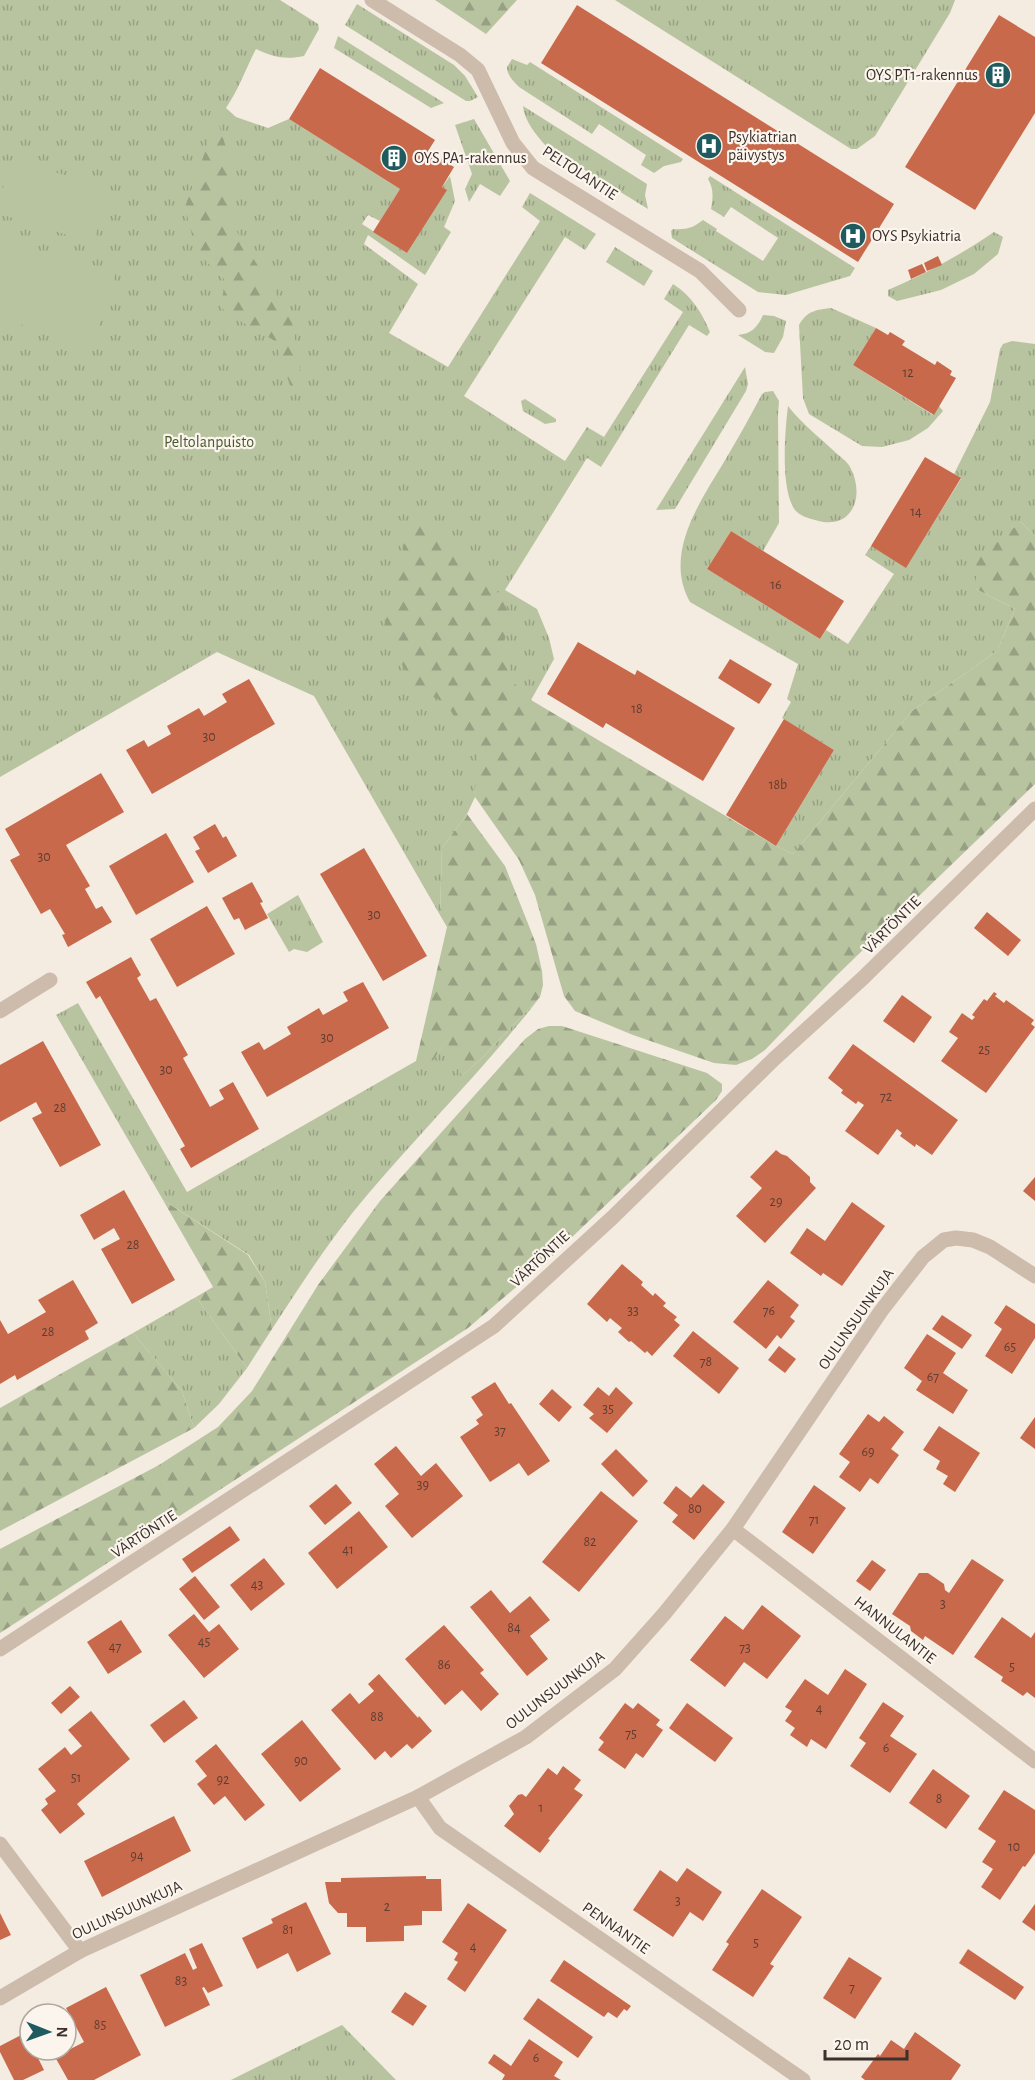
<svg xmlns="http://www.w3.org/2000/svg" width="1035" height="2080" viewBox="0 0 1035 2080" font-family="'Alegreya Sans',sans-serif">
<defs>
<pattern id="grass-tufts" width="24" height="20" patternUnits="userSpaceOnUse" patternTransform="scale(1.5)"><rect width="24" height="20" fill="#b8c4a0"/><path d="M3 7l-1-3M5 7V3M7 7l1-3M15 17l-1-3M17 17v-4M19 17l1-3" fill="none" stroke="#97a083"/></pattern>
<pattern id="forest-firs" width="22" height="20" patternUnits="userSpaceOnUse" patternTransform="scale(1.5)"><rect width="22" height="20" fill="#b8c4a0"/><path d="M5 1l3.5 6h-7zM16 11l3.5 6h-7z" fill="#97a083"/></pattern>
</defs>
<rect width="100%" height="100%" fill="#f4ebe1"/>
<g fill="url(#grass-tufts)">
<path d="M0,0H280L318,24L319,29L304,56C285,60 273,57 256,49C245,70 239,89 226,108L236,117L268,128L289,119L400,189L380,221L368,215L362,224L407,253L446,190L442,187L450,176L455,201L444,227L451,232L425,275L368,235L364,244L418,284L389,333L448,367L540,221L522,207L530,193L596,234L585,250L565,237L464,396L565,461L587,427L604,437L683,312L664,299L673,284C691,295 702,313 710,332L707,336L689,325L601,467L587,458L505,590L537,609L549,638L554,659L531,700L478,755L475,797L467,814L442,848L440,915L314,696L217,652L0,777Z"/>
<path d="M615,0H955L950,13L875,136L857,149H851Z"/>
<path d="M357,4L454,65L465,76L478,97L470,101H466L345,25Z"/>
<path d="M338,36L444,103L431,108L334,48Z"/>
<path d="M512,59L527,65L530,62L683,159L681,162L664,166L654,173L641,165L646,155L599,124L592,134L519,87C513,81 507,75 507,67Z"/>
<path d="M523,106L647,184L645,195L648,209L546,146C536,135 524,120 523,106Z"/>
<path d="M474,119L510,181L500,196L480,184L469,202L465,189L472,174L455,125Z"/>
<path d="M710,176L855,268L850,276L786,295L758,292L672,238L671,231L673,229C686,230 693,228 703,220L717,229L716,231L763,261L778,238L731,207L724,217L711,209C713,198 714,189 708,179Z"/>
<path d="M994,232L1003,237L998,254L974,274L941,290L897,301L888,296V290C926,274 960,255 994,232Z"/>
<path d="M615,247L653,271L644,286L606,262Z"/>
<path d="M831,308L876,328L853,365L933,415L939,406L943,411L928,428L909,440L882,447L862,446L809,414L803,398L799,325C808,310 816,310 831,308Z"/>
<path d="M763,315L774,316L786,321L783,337L774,353L765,352L738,335C751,334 758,327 763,315Z"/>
<path d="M1012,341L1035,344V536L1021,522L976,589L1015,609L997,651L912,711L793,854L776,846L834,750L782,718L791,702L787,699L798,664L690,602C663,554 700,502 724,462C737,440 750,417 762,394L765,392L773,391L779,401L778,415L779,523L763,551L731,531L707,569L820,639L826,630L848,644L894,574L865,555L871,546L906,567L961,479L954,474L990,402L1000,349L1003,344Z"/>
<path d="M745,367L748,384L746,391L675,509L656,510Z"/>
<path d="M525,399L556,419V422L545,424L523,411L521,401Z"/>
<path d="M788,406C801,423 818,436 834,451C839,456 847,461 850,467C866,496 852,532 815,520C808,518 800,516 795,510C780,489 785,430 788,406Z"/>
<path d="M298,895L323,942L307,952L294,949L289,952L267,914Z"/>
<path d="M540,997C487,1066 424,1128 368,1194C332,1236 302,1283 272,1329L265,1282L249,1255L163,1200L56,1015L78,1003L187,1192L416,1061H433L446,1038L463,1075L480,1060Z"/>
<path d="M196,1297L247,1368L219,1404L194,1428L182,1391L133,1333Z"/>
<path d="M342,2025L396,2080H231Z"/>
</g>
<g fill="url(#forest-firs)">
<path d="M435,0H517L486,34Z"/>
<path d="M217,119L231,163L229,219L292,321L304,391H292L275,341L230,315L221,307L225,280L196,251L185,207Z"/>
<path d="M418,521L432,524L503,598L509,615L503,650L515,684L531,700L776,846L793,854L912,711L997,651L1015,609L976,589V560L1021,522L1035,536V784L836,976L765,1050L752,1059L736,1065L714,1063L633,1035L575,1011L564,996L535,895L519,860L475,797L477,755L446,703L415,688L383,630L399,573L406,534Z"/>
<path d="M467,814L505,866L527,921L536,944L542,971L543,985L540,997L480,1060L462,1076L446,1039L433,1061H416L447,927L440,915L442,848Z"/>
<path d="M549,1026H562L707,1073L722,1084V1091L716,1100L549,1259L468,1328L0,1633V1549L159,1465L218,1427L252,1391L318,1285L380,1201L525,1039L538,1029Z"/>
<path d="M163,1200L248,1255L265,1282L272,1329L247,1368L196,1297L213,1287Z"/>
<path d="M133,1333L182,1391L194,1428L0,1531V1408Z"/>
</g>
<g fill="#b8c4a0">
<path d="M12,159L110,189L93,243L0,214V198Z"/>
<path d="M0,239L115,274L93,346L0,318Z"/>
</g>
<g fill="#c8694b">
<path d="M577,5L894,204L858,262L541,63Z"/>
<path d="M999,15L1035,37V113L975,210L905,167Z"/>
<path d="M320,68L435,140L428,151L454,167L442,187L447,190L407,253L373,232L400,189L289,119Z"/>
<path d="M938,256L942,265L927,271L924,263Z"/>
<path d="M922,264L926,272L911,279L908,270Z"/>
<path d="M876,328L888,335L890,332L905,341L902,345L935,365L937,361L952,371L950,375L956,378L934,415L853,365Z"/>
<path d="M925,457L961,478L906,568L871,546Z"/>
<path d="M731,531L844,601L820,639L707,569Z"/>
<path d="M578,642L635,675L637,670L735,728L703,781L606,723L603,728L547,694Z"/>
<path d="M730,659L772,684L759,704L718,678Z"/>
<path d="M249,679L275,724L152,794L126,750L144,740L148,747L171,734L167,726L199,708L204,716L227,702L222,694Z"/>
<path d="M784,719L834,750L776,846L726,815Z"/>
<path d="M101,773L124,812L66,845L90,886L85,889L96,909L102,906L112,922L68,947L62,935L65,934L50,909L41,914L10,860L20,855L5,829Z"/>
<path d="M215,824L223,838L226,836L237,856L208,873L195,851L200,849L193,837Z"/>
<path d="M166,833L194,882L136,915L109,866Z"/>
<path d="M364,848L427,956L383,981L320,874Z"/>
<path d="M252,882L263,902L260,903L268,918L245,930L239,918L234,920L222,898Z"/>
<path d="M207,906L235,954L177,987L150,939Z"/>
<path d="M987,912L1021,940L1008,956L974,928Z"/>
<path d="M131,957L141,975L137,978L150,1001L156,998L188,1055L183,1058L210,1107L224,1099L219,1090L233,1082L259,1129L191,1168L180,1149L185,1146L100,996L96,999L86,982Z"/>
<path d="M363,982L389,1028L267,1097L241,1052L259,1042L264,1050L291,1034L287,1027L319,1008L323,1015L348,1001L343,992Z"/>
<path d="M994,992L997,994L995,996L1004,1003L1006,1000L1034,1020L1031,1024L1035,1027L986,1093L941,1061L958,1038L949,1032L962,1013L972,1020L975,1017L972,1015L984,999L987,1001Z"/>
<path d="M902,995L932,1017L914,1043L883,1021Z"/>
<path d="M43,1041L101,1145L60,1167L32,1118L42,1113L36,1102L0,1122V1065Z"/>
<path d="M853,1044L958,1120L932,1155L916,1144L915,1147L900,1136L902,1133L897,1129L878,1155L845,1131L864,1105L858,1101L856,1104L841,1093L843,1090L828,1078Z"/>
<path d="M776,1150L781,1154L787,1156L810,1177V1182L816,1188L765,1243L736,1216L762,1188L750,1177Z"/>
<path d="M1035,1177V1201L1023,1191Z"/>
<path d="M124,1190L175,1280L132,1304L101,1249L120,1239L114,1228L94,1240L80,1215Z"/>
<path d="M852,1202L885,1226L842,1286L823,1273L821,1276L790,1253L807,1228L825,1241Z"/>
<path d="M622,1264L643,1282L641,1285L653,1296L655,1293L666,1303L663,1306L677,1317L674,1320L680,1325L652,1356L647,1351L645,1353L631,1341L629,1342L618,1332L622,1328L610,1318L607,1322L587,1304Z"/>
<path d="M73,1280L98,1323L85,1331L89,1339L17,1380L15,1375L0,1384V1320L8,1334L46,1312L38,1300Z"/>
<path d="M768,1280L799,1305L790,1317L795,1321L781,1339L777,1335L766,1349L733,1322Z"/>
<path d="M1006,1305L1035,1324V1338L1012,1374L985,1356L1002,1329L994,1323Z"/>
<path d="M942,1315L972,1335L962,1349L932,1329Z"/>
<path d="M693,1331L739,1368L719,1394L673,1356Z"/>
<path d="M927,1334L956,1353L943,1373L968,1390L953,1414L916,1390L922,1381L904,1368Z"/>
<path d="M779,1346L796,1359L785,1373L768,1360Z"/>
<path d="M495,1382L509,1404L511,1403L550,1461L528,1476L519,1463L490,1482L460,1437L479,1424L476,1420L483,1415L471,1397Z"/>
<path d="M598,1387L609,1396L616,1387L633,1403L607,1433L589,1418L594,1414L583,1405Z"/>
<path d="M552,1389L572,1407L559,1422L539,1404Z"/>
<path d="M868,1414L879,1422L884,1416L904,1432L891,1449L899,1455L878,1484L870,1478L860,1492L839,1477L850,1462L839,1454Z"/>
<path d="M1035,1417V1449L1020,1438Z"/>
<path d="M939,1426L980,1453L955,1492L943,1484L948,1476L936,1469L940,1461L923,1450Z"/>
<path d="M396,1446L421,1476L436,1463L463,1496L412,1538L385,1506L399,1494L374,1464Z"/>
<path d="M616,1449L648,1481L633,1497L601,1464Z"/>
<path d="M336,1484L352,1503L325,1525L309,1506Z"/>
<path d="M703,1484L725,1502L694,1540L672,1522L678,1515L663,1503L676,1486L691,1498Z"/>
<path d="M814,1485L846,1508L813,1554L782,1532Z"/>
<path d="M601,1491L638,1521L579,1592L542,1562Z"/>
<path d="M359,1511L388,1547L337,1589L308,1553Z"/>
<path d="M230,1526L240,1540L192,1573L182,1559Z"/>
<path d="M264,1558L285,1584L251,1611L230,1585Z"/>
<path d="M972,1559L1004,1580L953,1655L925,1636L923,1640L911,1631L910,1626L892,1614L919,1573H928L944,1584L945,1590L949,1593Z"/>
<path d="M872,1560L886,1570L870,1591L856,1581Z"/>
<path d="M195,1576L220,1607L204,1620L179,1589Z"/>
<path d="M491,1590L510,1613L530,1596L550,1620L530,1636L548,1659L527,1676L470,1607Z"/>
<path d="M762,1605L801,1636L767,1679L744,1662L725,1687L690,1660L725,1616L743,1630Z"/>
<path d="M194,1614L209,1632L219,1624L239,1649L204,1678L168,1635Z"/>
<path d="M1002,1617L1031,1638L1035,1632V1698L1027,1692L1023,1696L1001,1681L1003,1677L974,1657Z"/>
<path d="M121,1620L142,1652L108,1674L87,1642Z"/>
<path d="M444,1625L484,1670L480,1673L499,1694L481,1711L462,1690L445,1705L405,1659Z"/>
<path d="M845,1669L867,1684L826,1749L811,1739L807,1747L790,1735L795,1728L785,1721L792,1711L785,1707L805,1679L828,1695Z"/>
<path d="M379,1674L418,1718L419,1716L432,1731L412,1749L407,1744L391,1758L385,1751L375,1760L331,1710L350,1693L359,1704L374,1691L368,1684Z"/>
<path d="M70,1686L80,1697L61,1714L51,1703Z"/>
<path d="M184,1700L198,1718L164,1743L150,1725Z"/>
<path d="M883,1702L904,1716L890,1736L917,1754L890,1793L850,1766L866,1743L859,1738Z"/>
<path d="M625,1703L633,1709L638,1703L660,1720L656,1725L663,1730L643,1758L636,1753L625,1769L598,1750L604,1742L599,1738Z"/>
<path d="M687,1703L733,1738L715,1762L669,1728Z"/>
<path d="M91,1711L130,1759L77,1804L85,1814L60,1834L41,1810L48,1804L45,1799L56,1791L38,1769L65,1747L71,1755L82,1746L68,1730Z"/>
<path d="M302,1720L341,1769L300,1802L261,1754Z"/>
<path d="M216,1744L265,1805L245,1821L225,1796L214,1805L197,1784L207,1776L195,1761Z"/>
<path d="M563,1766L581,1780L574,1789L583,1795L548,1839L550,1840L540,1853L504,1826L514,1814L509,1806L518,1795L522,1794L526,1797L548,1768L557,1775Z"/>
<path d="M933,1769L970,1796L946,1829L909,1803Z"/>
<path d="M1004,1790L1035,1810V1853L1025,1867L1023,1866L1000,1900L981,1887L993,1869L982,1862L996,1841L978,1829Z"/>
<path d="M174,1816L191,1851L102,1897L84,1861Z"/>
<path d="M687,1868L722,1892L703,1921L690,1912L673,1937L633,1910L660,1870L677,1882Z"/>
<path d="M426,1876V1879H441L442,1911H422V1925L404,1926V1941L366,1942V1927H347V1913H338L329,1903L325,1882H341V1878Z"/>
<path d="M762,1889L802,1917L770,1964L774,1966L753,1997L712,1970L729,1944L726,1942Z"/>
<path d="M306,1902L331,1954L297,1972L288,1953L257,1969L242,1938L273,1923L271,1919Z"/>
<path d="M468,1903L507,1930L465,1992L447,1979L458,1962L454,1960L458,1953L442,1942Z"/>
<path d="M1035,1904V1931L1022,1922Z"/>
<path d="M0,1913L11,1935L0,1940Z"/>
<path d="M202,1943L223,1986L208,1993L204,1987L202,1988L210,2005L165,2027L140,1975L185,1953L193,1970L197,1968L189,1949Z"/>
<path d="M968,1949L1024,1987L1015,2000L959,1963Z"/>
<path d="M849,1957L882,1978L855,2019L823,1998Z"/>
<path d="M564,1960L631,2006L627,2011L624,2009L617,2018L608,2012L604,2017L550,1981Z"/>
<path d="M106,1987L141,2055L94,2080H68L55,2057L84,2042L66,2008Z"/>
<path d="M405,1992L427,2006L413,2026L391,2012Z"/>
<path d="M538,1998L593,2037L578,2058L523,2019Z"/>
<path d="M915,2032L961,2065L951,2080H865L861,2077L878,2054L880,2056L891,2040L904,2049Z"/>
<path d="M25,2033L30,2042V2050H34L44,2070L23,2080H14L0,2052V2046Z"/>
<path d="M529,2039L563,2062L554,2076L561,2080H502L505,2075L488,2063L494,2054L511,2066Z"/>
</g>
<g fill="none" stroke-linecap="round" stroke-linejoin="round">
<g stroke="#cdbbac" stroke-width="15">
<path d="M372,0L460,55L478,70L513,143L533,168L700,271L739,310"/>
<path d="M0,1011L50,980"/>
<path d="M733,1529L1035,1761"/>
<path d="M0,1649L494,1326L613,1217L774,1059L863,978L1035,809"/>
<path d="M418,1797L440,1828L803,2080"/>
<path d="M0,1844L80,1951"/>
<path d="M0,1998L80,1951L418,1797L526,1737L615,1669L664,1614L733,1529L881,1311L923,1257L944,1240L956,1238L973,1240L990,1247L1035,1276"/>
</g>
</g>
<defs>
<symbol id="building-disc" viewBox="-11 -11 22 22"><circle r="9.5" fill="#1f5a5e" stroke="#fbf5ee"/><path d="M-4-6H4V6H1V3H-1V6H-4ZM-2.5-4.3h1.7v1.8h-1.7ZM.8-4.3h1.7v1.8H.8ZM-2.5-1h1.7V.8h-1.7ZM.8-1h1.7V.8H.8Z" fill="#fff"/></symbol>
<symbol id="hospital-disc" viewBox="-11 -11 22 22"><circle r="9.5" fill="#1f5a5e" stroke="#fbf5ee"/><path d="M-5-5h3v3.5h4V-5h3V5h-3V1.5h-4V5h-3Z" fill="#fff"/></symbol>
</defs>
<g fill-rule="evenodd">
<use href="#building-disc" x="983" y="60" width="30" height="30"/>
<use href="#hospital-disc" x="694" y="131" width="30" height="30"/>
<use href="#building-disc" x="379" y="143" width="30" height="30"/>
<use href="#hospital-disc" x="838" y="221" width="30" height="30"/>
</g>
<g text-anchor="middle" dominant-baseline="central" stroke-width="4.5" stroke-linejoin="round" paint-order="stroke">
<g font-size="14" fill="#5e3e33">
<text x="908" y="373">12</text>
<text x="916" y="512">14</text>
<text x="776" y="585">16</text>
<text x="637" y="709">18</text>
<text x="209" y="737">30</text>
<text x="778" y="785">18b</text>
<text x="44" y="857">30</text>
<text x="374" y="915">30</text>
<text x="327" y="1038">30</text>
<text x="984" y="1050">25</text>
<text x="166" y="1070">30</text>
<text x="886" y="1097">72</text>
<text x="60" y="1108">28</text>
<text x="776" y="1202">29</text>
<text x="133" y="1245">28</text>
<text x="633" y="1311">33</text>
<text x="769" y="1311">76</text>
<text x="48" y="1332">28</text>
<text x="1010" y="1347">65</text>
<text x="706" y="1362">78</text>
<text x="933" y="1377">67</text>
<text x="608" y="1409">35</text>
<text x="500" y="1431">37</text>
<text x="868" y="1452">69</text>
<text x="423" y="1485">39</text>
<text x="695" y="1509">80</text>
<text x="814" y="1520">71</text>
<text x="590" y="1542">82</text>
<text x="348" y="1550">41</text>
<text x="257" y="1585">43</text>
<text x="943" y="1604">3</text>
<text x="514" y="1628">84</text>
<text x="204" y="1642">45</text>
<text x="115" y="1647">47</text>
<text x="745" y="1648">73</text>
<text x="444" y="1665">86</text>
<text x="1012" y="1667">5</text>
<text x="819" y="1709">4</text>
<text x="377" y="1717">88</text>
<text x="631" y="1734">75</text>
<text x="886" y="1748">6</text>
<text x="301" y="1761">90</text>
<text x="76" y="1778">51</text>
<text x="223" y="1780">92</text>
<text x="939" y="1799">8</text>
<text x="541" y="1808">1</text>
<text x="1014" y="1847">10</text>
<text x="137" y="1856">94</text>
<text x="678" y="1901">3</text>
<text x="387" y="1907">2</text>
<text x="288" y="1930">81</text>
<text x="756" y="1943">5</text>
<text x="473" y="1947">4</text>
<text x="181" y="1981">83</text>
<text x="852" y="1988">7</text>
<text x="100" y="2025">85</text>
<text x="536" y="2058">6</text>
</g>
<g font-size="16" fill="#3b302b" stroke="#fbf5ee" text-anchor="start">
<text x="978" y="75" text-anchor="end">OYS PT1-rakennus</text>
<text x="728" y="137">Psykiatrian<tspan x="728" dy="18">päivystys</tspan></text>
<text x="414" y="158">OYS PA1-rakennus</text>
<text x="872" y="236">OYS Psykiatria</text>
</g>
<g font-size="16" fill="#3b302b" stroke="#fbf5ee">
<text transform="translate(580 173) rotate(33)">PELTOLANTIE</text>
<text transform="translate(892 925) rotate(-45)">VÄRTÖNTIE</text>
<text transform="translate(540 1259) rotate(-43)">VÄRTÖNTIE</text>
<text transform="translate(856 1319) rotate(-55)">OULUNSUUNKUJA</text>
<text transform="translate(144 1534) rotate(-33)">VÄRTÖNTIE</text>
<text transform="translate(895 1630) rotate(38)">HANNULANTIE</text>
<text transform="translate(555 1690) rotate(-37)">OULUNSUUNKUJA</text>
<text transform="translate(127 1910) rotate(-25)">OULUNSUUNKUJA</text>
<text transform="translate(616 1928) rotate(35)">PENNANTIE</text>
</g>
<g font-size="16" fill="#4a5a2e" stroke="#fbf5ee">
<text x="209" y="442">Peltolanpuisto</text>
</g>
</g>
<g transform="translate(48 2032) rotate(91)"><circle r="28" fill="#fbf5ee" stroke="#aea6a0" stroke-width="1.5"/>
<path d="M0-4.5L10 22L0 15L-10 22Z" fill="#1f5a5e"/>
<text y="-9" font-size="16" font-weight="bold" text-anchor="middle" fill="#3b302b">N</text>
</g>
<path d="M825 2050v9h82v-9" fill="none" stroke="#3b302b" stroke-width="3"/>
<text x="834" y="2050" font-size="18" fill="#3b302b" stroke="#fbf5ee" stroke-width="4.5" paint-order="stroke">20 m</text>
</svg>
